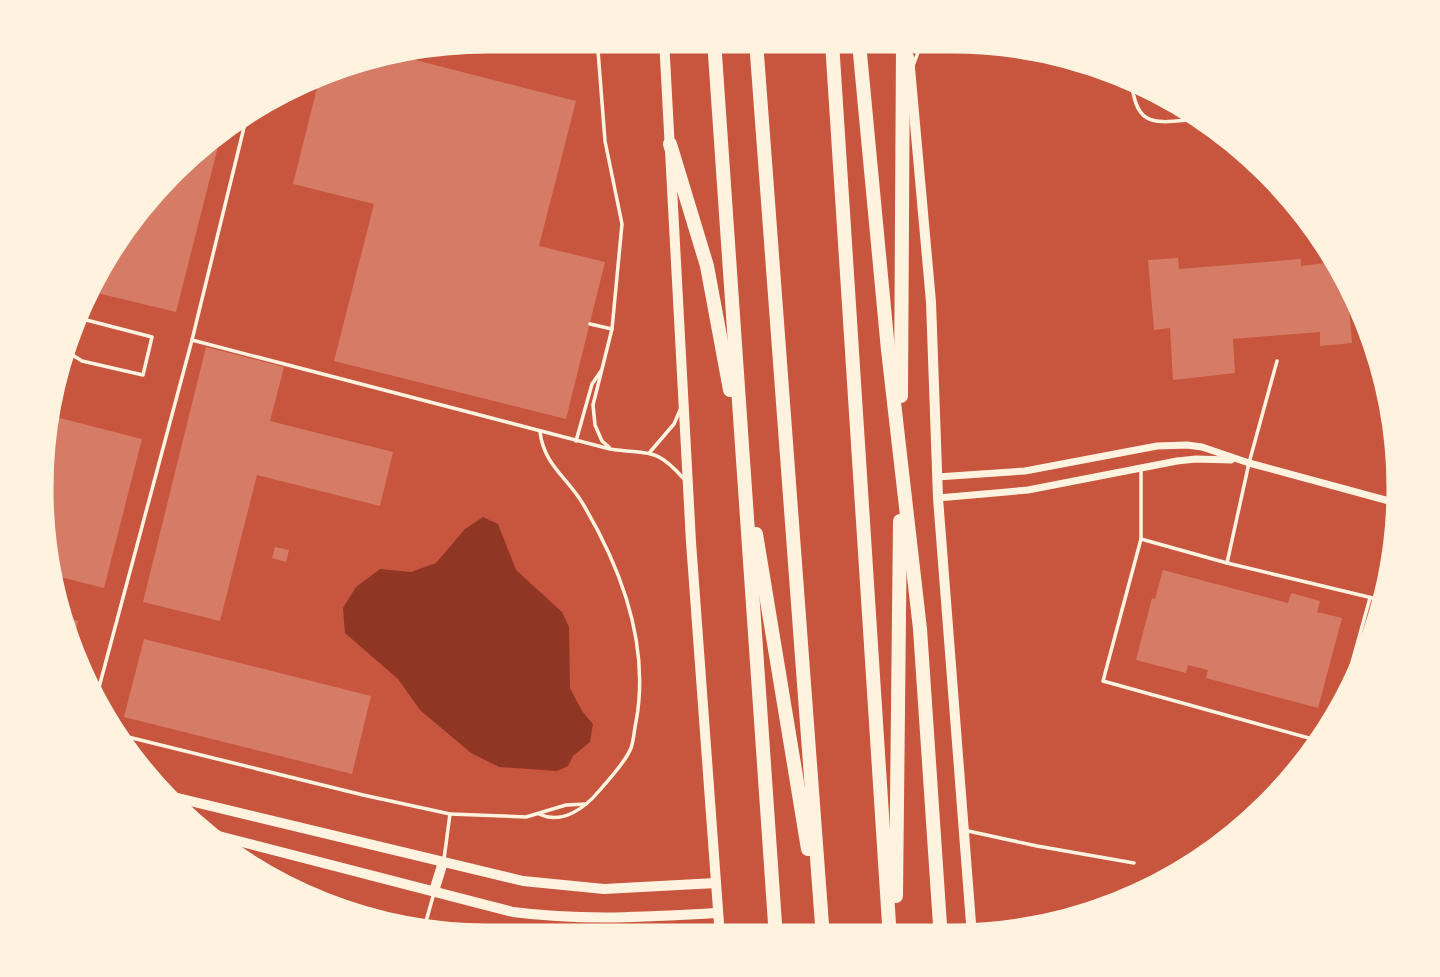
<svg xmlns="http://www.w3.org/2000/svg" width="1440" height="977" viewBox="0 0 1440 977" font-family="Montserrat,sans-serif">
<rect width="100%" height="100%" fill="#c8553d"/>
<path fill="#8f3625" d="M483,517L498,524L516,570L562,612L569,627L570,688L582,711L593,724L590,742L573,756L568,766L557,771L499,767L471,753L420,710L398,679L345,633L343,608L356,587L380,569L411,572L436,563L465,529Z"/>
<g fill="#d67c66">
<path d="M388,53L576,101L539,246L605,262L566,419L334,361L374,204L293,184L321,72L344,61Z"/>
<path d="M223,127L176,312L97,293L107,254L130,213Z"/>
<path d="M1178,258L1179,269L1301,259V266L1333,262L1347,283L1352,343L1320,346V332L1233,339L1235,373L1173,380L1170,328L1154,330L1148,260Z"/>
<path d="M206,347L284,367L270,421L393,452L380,506L257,475L220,621L143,602Z"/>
<path d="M48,415L142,439L104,588L45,573L38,459Z"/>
<path d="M275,547L289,550L286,562L272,558Z"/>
<path d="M1163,570L1288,603L1291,593L1320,601L1317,612L1342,618L1318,708L1206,678L1208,670L1188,665L1186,673L1136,660L1152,598L1155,599Z"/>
<path d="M60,616L78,621L72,647Z"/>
<path d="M144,639L371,696L352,774L124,717Z"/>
<path d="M287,891L398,919L395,930L288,893Z"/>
</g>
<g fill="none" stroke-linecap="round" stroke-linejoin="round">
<g stroke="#fff3e0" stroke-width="3.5">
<path d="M597,38L605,141L622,224L612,329L593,405L595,425L602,441L609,447"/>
<path d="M913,66L921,44"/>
<path d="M1131,76C1135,132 1156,122 1202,119"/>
<path d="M286,89H287"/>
<path d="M590,324L612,329"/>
<path d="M192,340L610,449C649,455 655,446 684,479"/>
<path d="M63,349L82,361L143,375L152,337L71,316"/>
<path d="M576,441L592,384L601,371"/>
<path d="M650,452L674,424L680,410"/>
<path d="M1141,468V539L1103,681L1316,740"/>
<path d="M1141,539L1227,563L1381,600"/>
<path d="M1227,563L1249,463L1277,361"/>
<path d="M1341,702L1370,598"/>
<path d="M94,706L192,340L249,107"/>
<path d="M112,733L363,795L450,814L444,859"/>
<path d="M450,814L526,817L566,805L586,804"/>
<path d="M539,814C562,825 585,808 599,791C609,779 625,763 631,748C634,740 634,730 636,722C650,646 621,568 583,504C567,477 544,465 540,432"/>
<path d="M968,831L1037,846L1134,863"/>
<path d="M232,853L235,842"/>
<path d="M423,932L434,893"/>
</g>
<g stroke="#fff3e0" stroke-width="7">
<path d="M937,477L1025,471L1157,446L1187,445L1202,447L1249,463L1400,504"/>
<path d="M938,498L1028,490L1177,461L1196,459L1231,460"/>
</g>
<g stroke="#fff3e0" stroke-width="10">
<path d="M157,793L523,881L604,889L716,883"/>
<path d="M203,832L513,912C582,921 649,917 718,913"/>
<path d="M434,891L443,862"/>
</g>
<g stroke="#fff3e0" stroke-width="10">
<path d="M664,39L691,542L720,937"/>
<path d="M909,57L931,302L938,498L972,936"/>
</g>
<g stroke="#fff3e0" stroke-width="14">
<path d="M714,40L776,938"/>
<path d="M756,41L823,938"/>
<path d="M832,42L890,939"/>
<path d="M859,43L888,350L920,629L941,940"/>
<path d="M670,144L707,266L730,390"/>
<path d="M901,396L903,43"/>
<path d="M756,534L808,849"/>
<path d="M896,896L900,521"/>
</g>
</g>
<path d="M0 0H1440V977H0ZM488 49H952A439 439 0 0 1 1391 488V489A439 439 0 0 1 952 928H488A439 439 0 0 1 49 489V488A439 439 0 0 1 488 49Z" fill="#fff3e0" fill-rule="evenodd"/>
<path fill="none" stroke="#fff3e0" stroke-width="9" d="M488 49H952A439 439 0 0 1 1391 488V489A439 439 0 0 1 952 928H488A439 439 0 0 1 49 489V488A439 439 0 0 1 488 49Z"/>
</svg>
